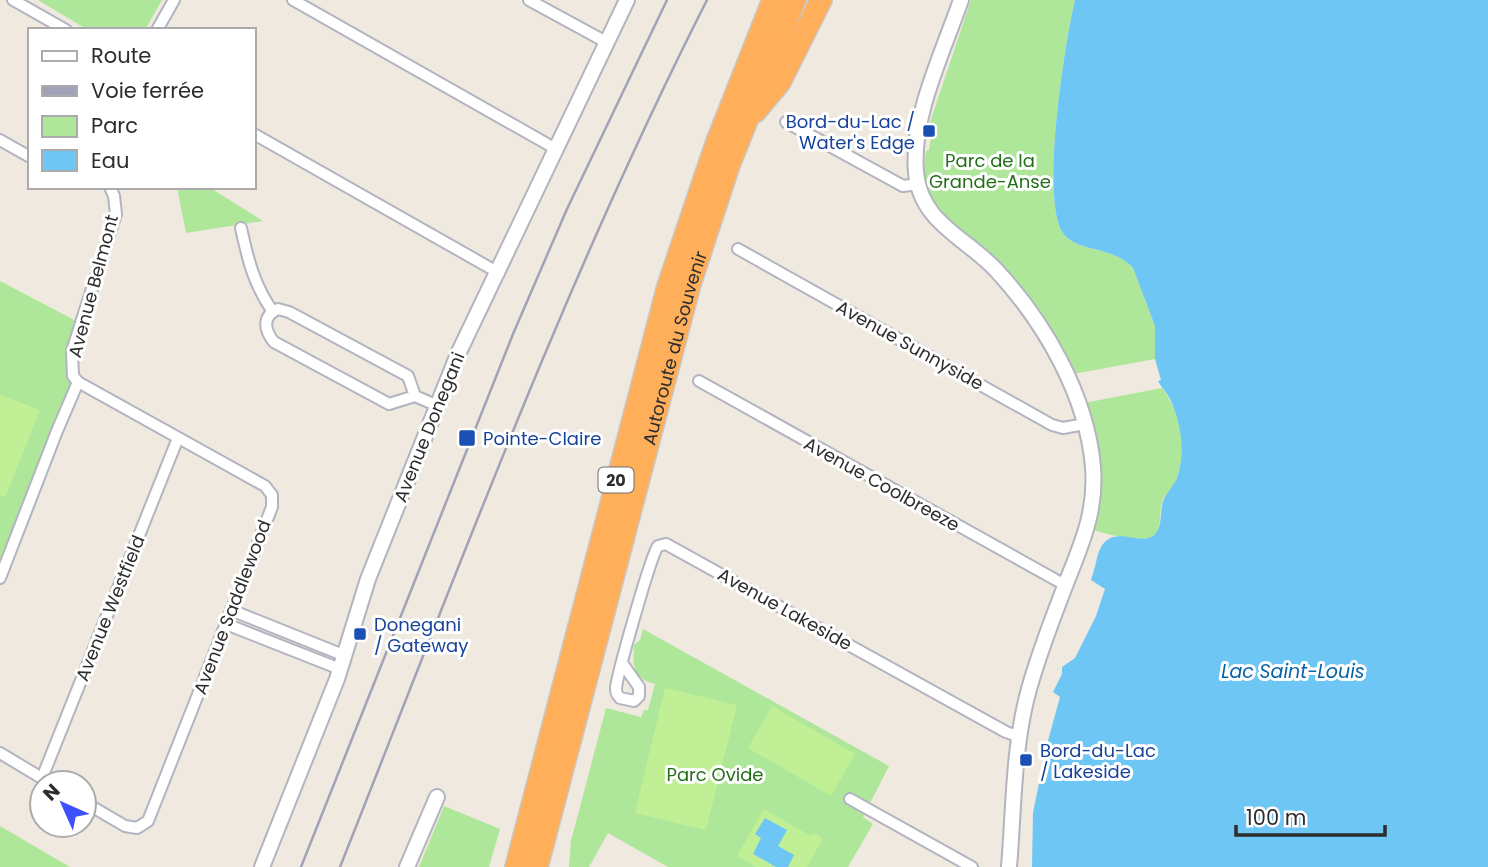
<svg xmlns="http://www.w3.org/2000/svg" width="1488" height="867" viewBox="0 0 1488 867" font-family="Poppins,sans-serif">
<rect width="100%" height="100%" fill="#efe9df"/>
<g fill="#aee79a">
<path d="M38,0H162L145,30H88Z"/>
<path d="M971,0H1075C1065,42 1040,200 1063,233C1077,253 1112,245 1133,268L1155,326V359L1073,374C1054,338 1034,304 1009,273C985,244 927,219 924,178C923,169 925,159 926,151L929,150L932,130L928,128Z"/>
<path d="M177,187H209L263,221L186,233Z"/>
<path d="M0,281L80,323L72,351L78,382L0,579Z"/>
<path d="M1162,388C1181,413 1188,451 1176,480C1172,488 1164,495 1162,503C1158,515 1164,529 1151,537C1142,543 1105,534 1094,530L1101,473L1096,439L1084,403Z"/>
<path d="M643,629L889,766L863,817L873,824L848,867H668L608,833L589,867H569L571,841L606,708L641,717L644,710H648L655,684C632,678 633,666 634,645L640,640Z"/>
<path d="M444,806L500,829L489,867H419Z"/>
<path d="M0,826L70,867H0Z"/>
</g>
<g fill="#c1ef95">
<path d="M0,395L40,410L5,497L0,495Z"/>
<path d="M665,688L737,705L706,830L635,813Z"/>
<path d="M772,706L855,754L831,796L748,748Z"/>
<path d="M764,809L811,836L814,833L823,838L807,867H756L737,856Z"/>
</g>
<g fill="#6ec6f4">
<path d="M1075,0H1488V867H1032L1033,813L1046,748L1060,697L1053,692L1062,674V667L1075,658L1096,616L1105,589L1091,580C1094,571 1096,562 1098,554C1110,520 1138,548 1154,535C1162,528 1160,516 1162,506C1163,496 1173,487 1177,478C1186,452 1181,423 1170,399C1167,393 1161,387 1158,381L1161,380L1155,359V326L1133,268C1112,245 1077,253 1063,233C1040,200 1065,42 1075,0Z"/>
<path d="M765,818L787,830L778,846L794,855L788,867H776L753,854L761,838L755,834Z"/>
</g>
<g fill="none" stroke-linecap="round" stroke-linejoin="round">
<defs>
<g id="minor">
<path d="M13,0L66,30"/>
<path d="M293,0L556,149"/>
<path d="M529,0L606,42"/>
<path d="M157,30L174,0"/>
<path d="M786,122L903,186L918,184"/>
<path d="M254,134L499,273"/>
<path d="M0,140L30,157"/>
<path d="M241,228C248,260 254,285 273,312"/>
<path d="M738,249L1052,425L1063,428L1085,424"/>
<path d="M278,309L289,312L408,376L415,396L389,404L274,342C264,330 262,316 278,309Z"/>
<path d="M699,381L1065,585"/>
<path d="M78,382L265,486L272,495V507L148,821L137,828L125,826L84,802"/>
<path d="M415,396L438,406"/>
<path d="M0,578L57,431L78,382L73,376L72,351L116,214L114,196L110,187"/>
<path d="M231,610L343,655"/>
<path d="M226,624L340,669"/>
<path d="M622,663L639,687V696L634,701L620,698C617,694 616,694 616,688C617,675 651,555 658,546L666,544L1006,732L1020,737"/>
<path d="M0,753L50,783"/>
<path d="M42,778L178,438"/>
<path d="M850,799L972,867"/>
</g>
<g id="tertiary">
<path d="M961,0C943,52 911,117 916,172C920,223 967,238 997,271C1045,323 1087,396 1093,467C1097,516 1078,551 1062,594C1050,625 1038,657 1029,689C1013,746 1014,808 1009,867"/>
<path d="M262,867L337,679L368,579L458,354L627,0"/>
<path d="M407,867L437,797"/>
</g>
<g id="motorway">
<path d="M755,112L780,82L821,0"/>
<path d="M516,867L668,286L716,144L773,0"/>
<path id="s1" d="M537,867L690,284L729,165L795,0"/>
</g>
</defs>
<use href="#minor" stroke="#b3b4c1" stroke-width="14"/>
<use href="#tertiary" stroke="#b3b4c1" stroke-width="18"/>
<use href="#motorway" stroke="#c8c8c8" stroke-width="24"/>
<use href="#minor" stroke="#fff" stroke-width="10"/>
<use href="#tertiary" stroke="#fff" stroke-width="14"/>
<use href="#motorway" stroke="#ffaf5a" stroke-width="21"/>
<g stroke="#a1a2b8" stroke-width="2.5">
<path d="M301,867L513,334L567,209L667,0"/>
<path d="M340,867C456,575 565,280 707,0"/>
</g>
</g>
<g fill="#1a4fb4" stroke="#fff" stroke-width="2.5">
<rect x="922" y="124" width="14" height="14" rx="3.5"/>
<rect x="458" y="429" width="18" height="18" rx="3.5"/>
<rect x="353" y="627" width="14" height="14" rx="3.5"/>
<rect x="1019" y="753" width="14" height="14" rx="3.5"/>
</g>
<g text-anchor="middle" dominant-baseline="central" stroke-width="6" stroke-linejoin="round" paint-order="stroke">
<rect fill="#fff" stroke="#6c6c6c" stroke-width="2" x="598.5" y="467.5" width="35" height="25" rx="5"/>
<g font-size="16" font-weight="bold" fill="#2d2d2d">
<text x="616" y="480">20</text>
</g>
<g font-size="18" fill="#164399" stroke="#fff" text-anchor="start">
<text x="915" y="121" text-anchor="end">Bord-du-Lac /<tspan x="915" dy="21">Water's Edge</tspan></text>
<text x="483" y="438">Pointe-Claire</text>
<text x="374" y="624">Donegani<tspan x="374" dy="21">/ Gateway</tspan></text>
<text x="1040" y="750">Bord-du-Lac<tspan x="1040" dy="21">/ Lakeside</tspan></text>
</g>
<g font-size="18" fill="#236f18" stroke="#fff">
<text x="990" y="160">Parc de la<tspan x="990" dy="21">Grande-Anse</tspan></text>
<text x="715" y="774">Parc Ovide</text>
</g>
<g font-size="18" fill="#2d2d2d" stroke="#fff">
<text transform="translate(93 286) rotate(-75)">Avenue Belmont</text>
<text transform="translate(910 345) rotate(29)">Avenue Sunnyside</text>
<text stroke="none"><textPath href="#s1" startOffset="537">Autoroute du Souvenir</textPath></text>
<text transform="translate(429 427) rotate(-68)">Avenue Donegani</text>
<text transform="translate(882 484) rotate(29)">Avenue Coolbreeze</text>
<text transform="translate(232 607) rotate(-69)">Avenue Saddlewood</text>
<text transform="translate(110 608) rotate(-68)">Avenue Westfield</text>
<text transform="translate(785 609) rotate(29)">Avenue Lakeside</text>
</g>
<g font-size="19" font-style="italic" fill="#0763a6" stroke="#fff">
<text x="1293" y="671">Lac Saint-Louis</text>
</g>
</g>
<rect x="28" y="28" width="228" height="161" fill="#ffffff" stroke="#ababab" stroke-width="2"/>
<rect x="42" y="51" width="35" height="10" fill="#ffffff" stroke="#ababab" stroke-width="2"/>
<text x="91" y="63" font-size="21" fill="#2d2d2d">Route</text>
<rect x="42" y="86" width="35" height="10" fill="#a1a2b8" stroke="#ababab" stroke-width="2"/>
<text x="91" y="98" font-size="21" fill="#2d2d2d">Voie ferrée</text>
<rect x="42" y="116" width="35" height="21" fill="#aee79a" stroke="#ababab" stroke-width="2"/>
<text x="91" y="133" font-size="21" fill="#2d2d2d">Parc</text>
<rect x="42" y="150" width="35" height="21" fill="#6ec6f4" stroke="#ababab" stroke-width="2"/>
<text x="91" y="168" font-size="21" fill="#2d2d2d">Eau</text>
<g transform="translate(63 804) rotate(315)"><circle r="33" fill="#ffffff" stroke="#ababab" stroke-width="2"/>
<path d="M0-5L12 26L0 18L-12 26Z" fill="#3c50ff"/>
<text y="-10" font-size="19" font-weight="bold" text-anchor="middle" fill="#2d2d2d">N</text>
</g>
<path d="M1236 825v10h149v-10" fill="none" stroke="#2d2d2d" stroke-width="3.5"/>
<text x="1246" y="825" font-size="21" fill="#2d2d2d" stroke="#ffffff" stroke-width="5" paint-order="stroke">100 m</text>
</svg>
